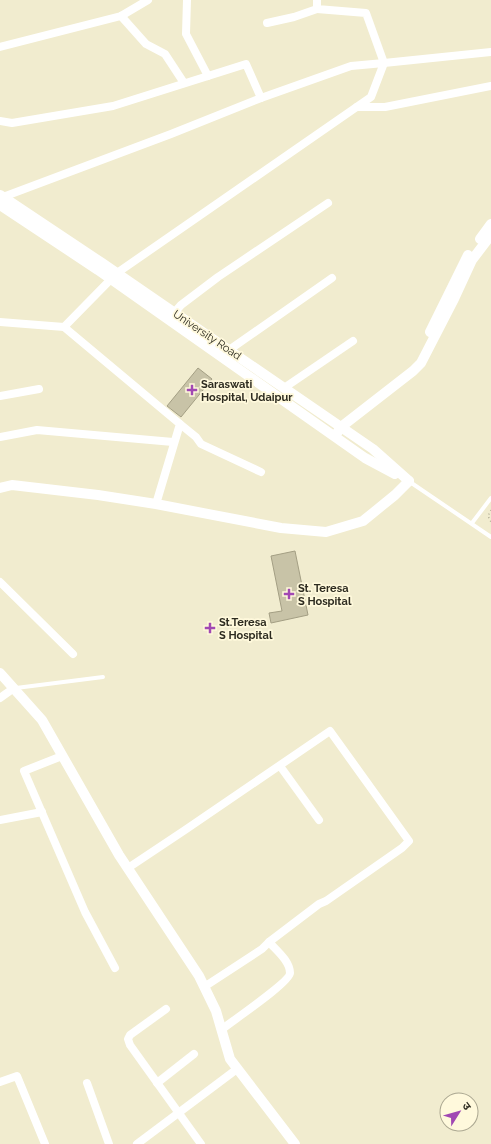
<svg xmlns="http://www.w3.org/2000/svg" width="491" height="1144" viewBox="0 0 491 1144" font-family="Raleway,'Noto Sans Devanagari',sans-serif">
<rect width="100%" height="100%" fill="#f1eccf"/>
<g fill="#c8c3a7" stroke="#a49f84">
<path d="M198,368L212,379L181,417L167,406Z"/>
<path d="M295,551L308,615L271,623L269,613L282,611L271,556Z"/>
</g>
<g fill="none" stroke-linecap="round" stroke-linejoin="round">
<path stroke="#b0ac95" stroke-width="1.5" stroke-dasharray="1 3" stroke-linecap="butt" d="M491,510L488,516L491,522"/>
<g stroke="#fff" stroke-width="4">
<path d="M410,482L491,537"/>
<path d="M472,523L491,498"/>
<path d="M16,688L103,677"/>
</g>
<g stroke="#fff" stroke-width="8">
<path d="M187,0L186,34L208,76"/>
<path d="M121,16L146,44L165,54L184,83"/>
<path d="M267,23L294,17L317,9"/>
<path d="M0,47L121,16L148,0"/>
<path d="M261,98L351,66L384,63L366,13L317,9V0"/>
<path d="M357,107H385L491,86"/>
<path d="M0,121L12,123L113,106L246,64L261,98L171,134L3,197"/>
<path d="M174,313L181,305L218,277L328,203"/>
<path d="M0,322L64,327"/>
<path d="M229,350L332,278"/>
<path d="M284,388L353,341"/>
<path d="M0,396L39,389"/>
<path d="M180,424L196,437L201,444L261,472"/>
<path d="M0,437L37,430L173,442"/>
<path d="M156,504L180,424L64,327L117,273L371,97L384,63L491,52"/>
<path d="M0,582L73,654"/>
<path d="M0,698L14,688"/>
<path d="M62,756L24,771L85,912L115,968"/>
<path d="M280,766L319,820"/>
<path d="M0,820L42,812"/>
<path d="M128,868L185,830L330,731L409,841L402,848L326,901L319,904L269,942L262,949L204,987"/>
<path d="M166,1009L130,1035L128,1039L130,1045L201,1144"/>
<path d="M221,1030C232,1021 290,982 290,973C290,961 276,950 269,942"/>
<path d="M0,1082L17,1076L45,1144"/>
<path d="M87,1083L109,1144"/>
<path d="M157,1083L194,1054"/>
<path d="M137,1144L237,1069"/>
</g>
<g stroke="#fff" stroke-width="10">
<path d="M0,195L102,263L373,449L409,481"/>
<path d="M0,205L98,270L365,458L395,474"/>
<path d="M480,239L491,224"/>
<path d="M430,332L468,255"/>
<path d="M337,433L341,427L413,371L421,363L454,299L472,260L491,235"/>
<path d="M0,488L12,485L98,495L156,504L281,528L326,532L363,521L395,495L409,481"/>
<path d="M0,673L42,720L119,855L199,976L216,1011L230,1059L295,1144"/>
</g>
</g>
<g fill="#a148b3" stroke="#fff9dc" stroke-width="1.5">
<path d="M190 384h4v4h4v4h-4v4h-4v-4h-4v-4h4z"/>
<path d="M287 588h4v4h4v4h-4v4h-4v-4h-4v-4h4z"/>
<path d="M208 622h4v4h4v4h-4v4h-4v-4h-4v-4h4z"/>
</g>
<g text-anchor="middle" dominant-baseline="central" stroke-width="3.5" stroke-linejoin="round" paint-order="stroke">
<g font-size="11" fill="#2d2b20" stroke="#fff9dc">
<text transform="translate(207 335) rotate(34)">University Road</text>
</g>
<g font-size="11" font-weight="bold" fill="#2d2b20" stroke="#fff9dc" text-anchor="start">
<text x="201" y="384">Saraswati<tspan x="201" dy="13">Hospital, Udaipur</tspan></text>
<text x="298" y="588">St. Teresa<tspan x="298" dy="13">S Hospital</tspan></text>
<text x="219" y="622">St.Teresa<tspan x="219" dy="13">S Hospital</tspan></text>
</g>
</g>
<g transform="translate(459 1112) rotate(53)"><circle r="19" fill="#fff9dc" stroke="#aba791"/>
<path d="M0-3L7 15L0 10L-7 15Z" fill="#a148b3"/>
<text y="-6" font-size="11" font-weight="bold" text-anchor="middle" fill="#2d2b20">उ</text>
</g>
</svg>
